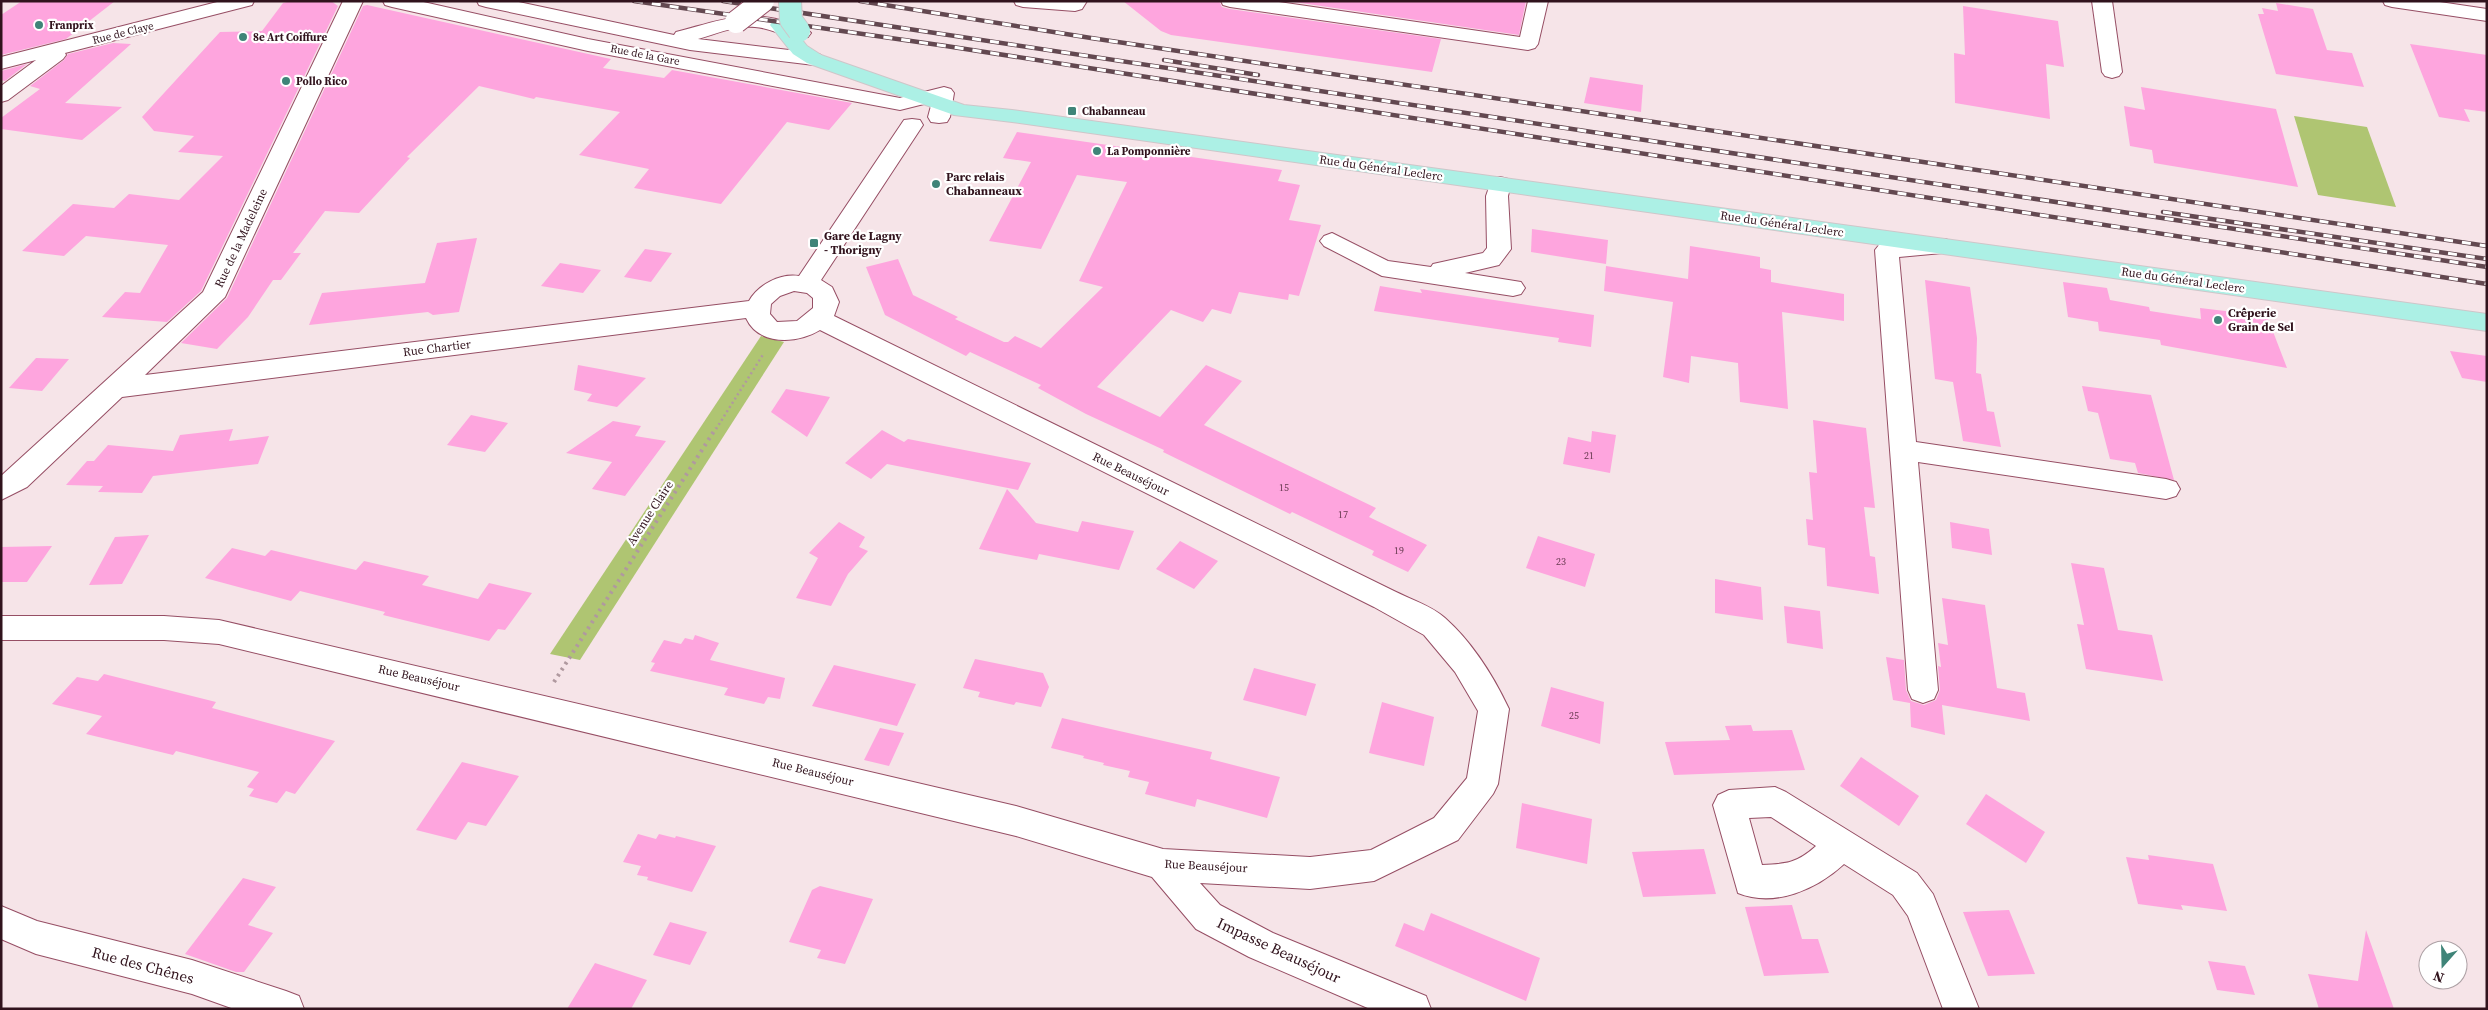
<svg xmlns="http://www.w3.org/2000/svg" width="2488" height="1010" viewBox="0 0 2488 1010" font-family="'Source Serif 4',serif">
<rect width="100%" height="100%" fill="#f6e4e8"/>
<g fill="#afc572">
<path d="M2294,116L2367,127L2396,207L2318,195Z"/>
<path d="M761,336L784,342L580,660L550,654Z"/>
</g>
<g fill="#fea5de">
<path d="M22,1H115L66,39L1,55V15Z"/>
<path d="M291,1H331L338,6L201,291L167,322L102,317L125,292L140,293L168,245L86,236L64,256L22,251L73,204L114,208L129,194L179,200L223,156L178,152L194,136L154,131L142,117L220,32L262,31L283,3Z"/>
<path d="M1123,1H1219L1222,7L1230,9L1441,39L1432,72L1171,35L1161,31Z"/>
<path d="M1287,1H1526L1519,35Z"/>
<path d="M2276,3L2313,9L2327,50L2352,53L2364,87L2276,74L2258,14H2264L2262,8L2278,11Z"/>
<path d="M367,5L611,59L603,68L664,78L672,70L852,103L829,130L787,122L721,204L634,188L649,169L579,155L620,112L536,97L534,99L479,86L407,157L410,158L359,213L325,211L293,253H301L281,280H273L248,317L217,349L181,343L227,298L363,6Z"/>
<path d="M1963,6L2058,21L2064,67L2046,64L2050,119L1955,103L1954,53L1965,55Z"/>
<path d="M113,43L131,44L65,103L122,107L82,140L1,129V118L40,89L30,86L64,60L68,54Z"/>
<path d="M2410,44L2487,55V112L2464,109L2470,122L2439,117Z"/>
<path d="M27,64L5,81L1,80V71Z"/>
<path d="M1590,77L1643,85L1641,112L1584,103Z"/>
<path d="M2141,87L2276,109L2298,187L2154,163L2152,150L2130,146L2124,106L2145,110Z"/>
<path d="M1017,132L1282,170L1278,181L1300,185L1289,220L1321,225L1299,296L1289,294L1288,300L1239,292L1231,314L1212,309L1203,322L1171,310L1097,387L1160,417L1206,365L1242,381L1204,425L1376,508L1369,517L1427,545L1408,572L1372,555L1374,551L1292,512L1290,514L1163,452L1164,450L1086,414L1038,388L1041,385L970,352L966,356L885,315L866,267L898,259L913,295L958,317L955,319L1004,342H1008L1015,336L1041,348L1103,287L1079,281L1127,182L1077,175L1041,249L989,241L1031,162L1003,158Z"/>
<path d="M1532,229L1608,240L1606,264L1531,252Z"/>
<path d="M477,238L459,312L433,315L428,312L309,325L322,293L425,283L437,243Z"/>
<path d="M1690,246L1760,257V268L1771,270V282L1844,294V321L1782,312L1788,409L1740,402L1738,363L1691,356L1689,383L1663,377L1673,302L1604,291L1606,266L1688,279Z"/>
<path d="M645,249L672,253L651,282L624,277Z"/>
<path d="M560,263L601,270L583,293L541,286Z"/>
<path d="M1925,280L1970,287L1977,338L1976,373L1981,374L1987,411L1994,412L2001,447L1963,441L1953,382L1935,379Z"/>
<path d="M2063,282L2107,288L2110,300L2149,307L2150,311L2201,319L2200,308L2267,316L2287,368L2161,345L2160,340L2099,331L2098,322L2068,317Z"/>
<path d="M1380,286L1422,293L1420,289L1594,315L1591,347L1558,342L1559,338L1374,311Z"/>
<path d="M2450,351L2487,356V382L2462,378Z"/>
<path d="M36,358L69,359L42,391L9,388Z"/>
<path d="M578,365L605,370L646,378L617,407L587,401L592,394L574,390Z"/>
<path d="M2082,386L2151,395L2174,480L2138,473L2135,463L2110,459L2098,413L2088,411Z"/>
<path d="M786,389L830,397L807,437L771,412Z"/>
<path d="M471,415L508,423L485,452L447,445Z"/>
<path d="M1813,420L1866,428L1875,508L1864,507L1870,556L1875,557L1879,594L1827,586L1825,548L1808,545L1806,519L1813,520L1809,472L1817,473Z"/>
<path d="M613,421L641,426L635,436L666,441L625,496L592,489L612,462L566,453Z"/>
<path d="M233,429L229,441L269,436L258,464L153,476L142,493L98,492L103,486L66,485L87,461H94L108,445L173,451L180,435Z"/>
<path d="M882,430L904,442L908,439L1031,463L1018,490L887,464L871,479L845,463Z"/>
<path d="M1592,431L1616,435L1610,473L1563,464L1568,437L1591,442Z"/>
<path d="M1007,489L1036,523L1078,532L1082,521L1134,531L1119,570L1039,554L1037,560L979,549Z"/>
<path d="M839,522L865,537L859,547L868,551L848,574L831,606L796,598L818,558L809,553Z"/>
<path d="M1950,522L1989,529L1992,555L1952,548Z"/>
<path d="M149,535L122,584L89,585L115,537Z"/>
<path d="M1538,536L1595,554L1585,587L1526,568Z"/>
<path d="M1180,541L1218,561L1194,589L1156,569Z"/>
<path d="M52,546L27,582H1V547Z"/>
<path d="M232,548L265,556L271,550L356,570L364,561L429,576L422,585L478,599L489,583L532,593L505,630L498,629L489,641L383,615L385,612L300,591L291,601L205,578Z"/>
<path d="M2071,563L2104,568L2118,630L2152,635L2163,681L2086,669L2077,624L2084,625Z"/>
<path d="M1715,579L1761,587L1763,620L1715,613Z"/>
<path d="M1942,598L1985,605L1997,688L2025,693L2030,721L1942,705L1945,735L1911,727L1910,703L1893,700L1886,657L1904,660L1906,690L1911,701L1924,705L1936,700L1940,690L1938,666L1941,667L1938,643L1948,645Z"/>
<path d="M1784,606L1820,611L1823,649L1787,643Z"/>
<path d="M695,635L719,643L710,660L785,678L780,699L768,697L764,704L724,695L728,688L650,671L655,663L651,662L664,640L681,644L685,638L693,640Z"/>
<path d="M975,659L1043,673L1049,687L1041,707L1016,702L1014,705L978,697L980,692L963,688Z"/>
<path d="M834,665L916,684L897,726L812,706Z"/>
<path d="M1254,668L1316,684L1306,716L1243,700Z"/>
<path d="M104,674L216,702L212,708L335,741L295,794L286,791L277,803L249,796L254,789L247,787L259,772L176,751L173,755L86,734L102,716L52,704L77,677L98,681Z"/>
<path d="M1551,687L1604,702L1600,744L1541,726Z"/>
<path d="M1382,702L1434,717L1424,766L1369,753Z"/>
<path d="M1062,718L1212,752L1210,759L1280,777L1267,818L1197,799L1195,807L1145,794L1149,782L1128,777L1130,771L1103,765L1104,763L1083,758L1084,756L1051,748Z"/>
<path d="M1751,725L1753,731L1792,730L1805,770L1674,775L1665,742L1730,740L1725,726Z"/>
<path d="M880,728L904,733L889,766L864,760Z"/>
<path d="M1861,757L1919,796L1899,826L1840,786Z"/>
<path d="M462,762L519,776L486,826L468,822L456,840L416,830Z"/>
<path d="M1986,794L2045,832L2026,863L1966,824Z"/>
<path d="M1522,803L1592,819L1587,864L1516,848Z"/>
<path d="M638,834L656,839L659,834L675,838L676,836L716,846L692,892L647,880L648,877L637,875L641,866L623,862Z"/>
<path d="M1704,849L1716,894L1643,897L1632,852Z"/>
<path d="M2148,855L2213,864L2227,911L2181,905L2183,910L2138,904L2126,857L2149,860Z"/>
<path d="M243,878L276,887L248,925L273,933L244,972H236L185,954Z"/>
<path d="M820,886L873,899L845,964L817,958L821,950L789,942L812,890Z"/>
<path d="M1792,905L1802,939H1818L1829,973L1764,976L1745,907Z"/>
<path d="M2009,910L2035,974L1988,976L1963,912Z"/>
<path d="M1431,913L1540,958L1526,1001L1395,946L1404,923L1424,931Z"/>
<path d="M670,922L707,932L690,965L653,955Z"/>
<path d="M2366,930L2394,1009H2319L2308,974L2358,981Z"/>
<path d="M2208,961L2245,966L2255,995L2217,990Z"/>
<path d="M595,963L647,980L631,1009H567Z"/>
</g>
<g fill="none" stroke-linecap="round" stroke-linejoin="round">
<defs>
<g id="minor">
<path d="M221,1H254L252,5L65,53L66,55L63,59L8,100L1,102V86L36,60L1,69V57Z"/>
<path d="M343,1H363L225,297L145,375L749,301C758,285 780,273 799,276L904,120L912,119L920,120L923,125L821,280L832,287L839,302L834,316L1394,591C1410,599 1432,606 1445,618C1472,642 1494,677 1509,709L1498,784L1493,794L1458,840L1374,881L1310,889L1200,883L1220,905L1273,933L1426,996L1431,1009H1370L1249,957L1196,929L1152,877L1016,836L219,644L164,640H1V616H164L219,620L1016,806L1163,849L1310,857L1371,850L1434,818L1467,778L1478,711L1455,672L1424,635L1374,607L820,330C797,344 759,346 746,318L122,397L27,487L1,500V476L203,292ZM794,291L807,293L813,298V308L797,321L777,322L770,314L771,304L780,296Z"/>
<path d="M383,1H419L588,39L900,98L944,87L951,89L954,93L950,117L947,122L939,123L931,122L928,117L932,102L900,110L588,51L392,7L385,5Z"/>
<path d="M477,1H514L674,35L676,32C719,21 746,8 791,23C798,25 806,27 811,33L808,37C791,41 773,28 755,27C735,25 716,34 698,39L814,53L821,55L824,59L821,63L814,65L690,50L486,7L479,5Z"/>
<path d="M1014,1H1087L1082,9L1075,11L1023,7L1016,5Z"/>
<path d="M1221,1H1272L1520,37L1528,1H1548L1538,44L1535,48L1528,50L1230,7L1223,5Z"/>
<path d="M2092,1H2112L2122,72L2119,76L2112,78L2105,76L2102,72Z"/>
<path d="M2383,1H2433L2487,9V21L2392,7L2385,5Z"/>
<path d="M1500,177L1508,179L1511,184L1508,196L1511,249L1499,265L1465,273L1521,282L1525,288L1521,294L1513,296L1382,276L1324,246L1320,241L1324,236L1332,233L1388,261L1431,267L1433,264L1483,253L1487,248L1486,196L1492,179Z"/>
<path d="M1945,239L1953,242L1957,247L1953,252L1899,257L1916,442L2166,479L2176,482L2180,489L2176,496L2166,499L1918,462L1938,690L1934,699L1923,703L1912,699L1908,690L1875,250L1879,245L1887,242Z"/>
<path d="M1775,787L1786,792L1917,873L1933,894L1979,1009H1943L1908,916L1893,895L1844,864C1817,889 1775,908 1738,893L1713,805L1718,795L1729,790ZM1771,817L1816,846C1797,863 1787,864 1762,865L1749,818Z"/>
<path d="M1,906L37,921L192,960L286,991L299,996L304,1009H234L192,994L36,954L1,939Z"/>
</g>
<path id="major" d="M780,19L787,21L807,46L821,55L964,105L1012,110L2487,314V331L1012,122L954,115L807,63L793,54L770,25L773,21Z"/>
</defs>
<use href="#minor" stroke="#964e64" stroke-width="2"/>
<use href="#major" stroke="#cec6c9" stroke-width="2"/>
<path stroke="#b0999f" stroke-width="2.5" stroke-dasharray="2 3" stroke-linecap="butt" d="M716,429L764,353"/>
<path stroke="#b0999f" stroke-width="4" stroke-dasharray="2.5 4.5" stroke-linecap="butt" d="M554,682L716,428"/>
<use href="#minor" fill="#fff" fill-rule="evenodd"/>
<use href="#major" fill="#acf0e5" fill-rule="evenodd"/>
<defs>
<g id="rail">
<path d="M634,1L946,46L2487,284"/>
<path d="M723,1L2487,267"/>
<path d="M860,1L1091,38L2487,246"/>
<path d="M1164,60L1258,75"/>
<path d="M2163,212L2487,259"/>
</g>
</defs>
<use href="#rail" stroke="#634850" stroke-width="4.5"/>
<use href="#rail" stroke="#fff" stroke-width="3" stroke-dasharray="9" stroke-linecap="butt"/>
<defs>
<path id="minor-bridge" d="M736,22L763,1"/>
<path id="major-bridge" d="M790,1L791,20L799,31"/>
</defs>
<use href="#minor-bridge" stroke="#964e64" stroke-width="24" stroke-linecap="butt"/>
<use href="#major-bridge" stroke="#cec6c9" stroke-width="24" stroke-linecap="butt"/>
<use href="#minor-bridge" stroke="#fff" stroke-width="22"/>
<use href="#major-bridge" stroke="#acf0e5" stroke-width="22"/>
</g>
<g fill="#3f8478" stroke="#fff" stroke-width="2">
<circle cx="39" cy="25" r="5"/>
<circle cx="243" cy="37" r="5"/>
<circle cx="286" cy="81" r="5"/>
<rect x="1067" y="106" width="10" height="10" rx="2.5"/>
<circle cx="1097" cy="151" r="5"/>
<circle cx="936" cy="184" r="5"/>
<rect x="809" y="238" width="10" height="10" rx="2.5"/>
<circle cx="2218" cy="320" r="5"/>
</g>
<g text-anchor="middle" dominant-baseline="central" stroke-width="4.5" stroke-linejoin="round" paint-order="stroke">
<g font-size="10" fill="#64384d">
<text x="1589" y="455">21</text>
<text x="1284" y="487">15</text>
<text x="1343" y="514">17</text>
<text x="1399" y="550">19</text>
<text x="1561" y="561">23</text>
<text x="1574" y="715">25</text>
</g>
<g font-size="11" font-weight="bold" fill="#31131d" stroke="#fff" text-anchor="start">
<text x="49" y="25">Franprix</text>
<text x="253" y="37">8e Art Coiffure</text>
<text x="296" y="81">Pollo Rico</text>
<text x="1082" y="111">Chabanneau</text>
<text x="1107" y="151">La Pomponnière</text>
</g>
<g font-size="11" fill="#31131d" stroke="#fff">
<text transform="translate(123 33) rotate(-14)">Rue de Claye</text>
<text transform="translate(645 55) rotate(11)">Rue de la Gare</text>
</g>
<g font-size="12" fill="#31131d" stroke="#fff">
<text transform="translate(1381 168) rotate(8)">Rue du Général Leclerc</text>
<text transform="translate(1782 224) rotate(8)">Rue du Général Leclerc</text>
<text transform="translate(241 238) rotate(-65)">Rue de la Madeleine</text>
<text transform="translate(2183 280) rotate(8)">Rue du Général Leclerc</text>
<text transform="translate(437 348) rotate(-7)">Rue Chartier</text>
<text transform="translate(1131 474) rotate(26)">Rue Beauséjour</text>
<text transform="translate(650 513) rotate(-57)">Avenue Claire</text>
<text transform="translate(419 678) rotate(13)">Rue Beauséjour</text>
<text transform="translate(813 772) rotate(14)">Rue Beauséjour</text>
<text transform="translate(1206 866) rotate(3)">Rue Beauséjour</text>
</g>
<g font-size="12" font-weight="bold" fill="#31131d" stroke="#fff" text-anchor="start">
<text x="946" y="177">Parc relais<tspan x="946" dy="14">Chabanneaux</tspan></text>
<text x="824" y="236">Gare de Lagny<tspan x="824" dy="14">- Thorigny</tspan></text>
<text x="2228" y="313">Crêperie<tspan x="2228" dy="14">Grain de Sel</tspan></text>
</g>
<g font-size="15" fill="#31131d" stroke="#fff">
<text transform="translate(1279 950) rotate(25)">Impasse Beauséjour</text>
<text transform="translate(143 965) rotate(15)">Rue des Chênes</text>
</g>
</g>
<rect width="2488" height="1010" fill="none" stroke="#31131d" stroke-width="5"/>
<g transform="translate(2443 965) rotate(200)"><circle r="24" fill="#ffffff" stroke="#ada1a5"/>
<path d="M0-4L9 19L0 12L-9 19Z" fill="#3f8478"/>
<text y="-8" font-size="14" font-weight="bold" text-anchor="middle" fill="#31131d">N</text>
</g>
</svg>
